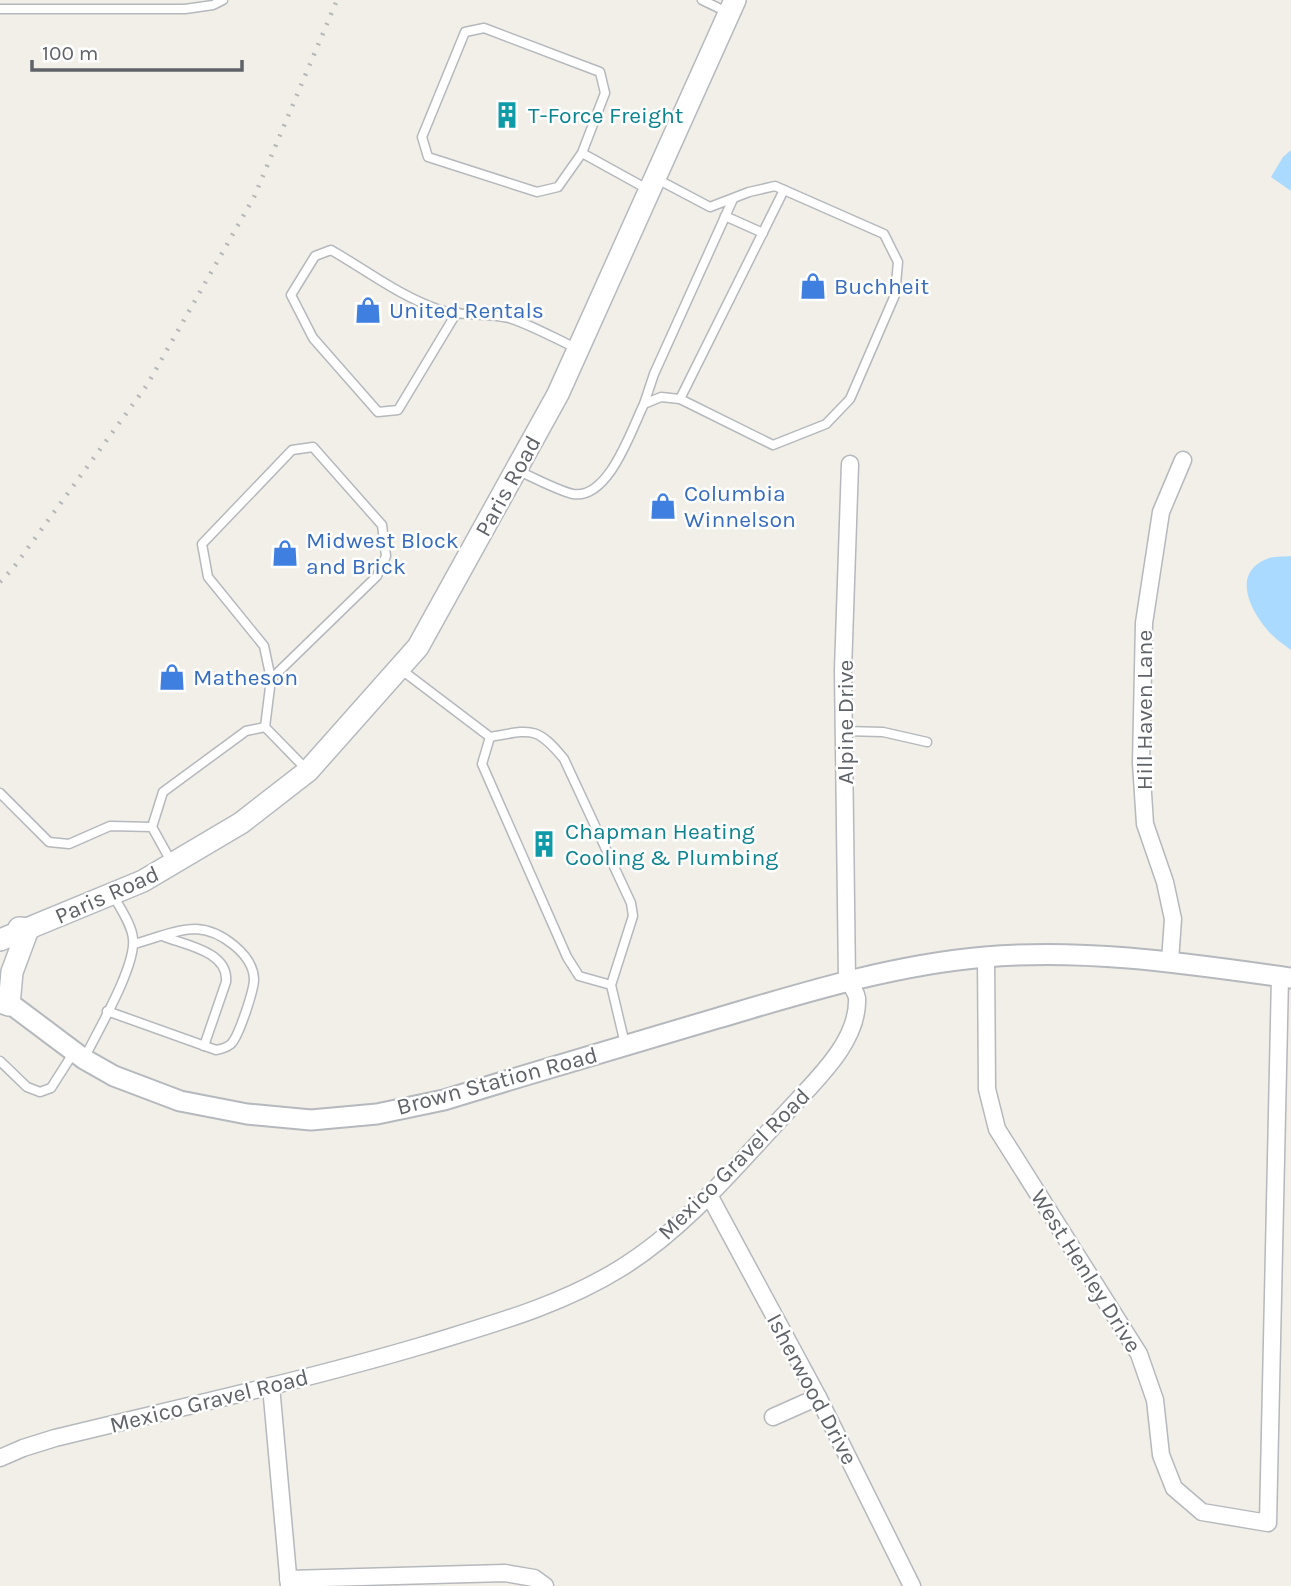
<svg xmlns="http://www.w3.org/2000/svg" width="1291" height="1586" viewBox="0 0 1291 1586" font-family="Karla,sans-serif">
<rect width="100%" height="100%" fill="#f1efe8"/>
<g fill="#aadaff">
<path d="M1291,150V191L1271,177L1283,157Z"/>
<path d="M1291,556V650C1284,645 1276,639 1270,633C1250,611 1230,572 1269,558C1276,556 1284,557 1291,556Z"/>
</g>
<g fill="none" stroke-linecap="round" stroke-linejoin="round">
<defs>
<g id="service">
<path d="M702,0L729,13"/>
<path d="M0,9H185L213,5L223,0"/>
<path d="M582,153L558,187L537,192L428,157L422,137L465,32L484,28L600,72L605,93L582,153L649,190"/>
<path d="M725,216L763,233"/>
<path d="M457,312L398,410L378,412L313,338L291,295L315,256L331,250C366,270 401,297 440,310C460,317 487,312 509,318C532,325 556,339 578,349"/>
<path d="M680,399L784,190"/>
<path d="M644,404L654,374L733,199"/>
<path d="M517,470C532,477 559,491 573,494C609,500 632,428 644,404L661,397L680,399L773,445L826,424L850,399L895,295L898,262L884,234L775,186L749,192L710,207L657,179"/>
<path d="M399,668L490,737C531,730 536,725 564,759L631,903L633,916L611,985L625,1044"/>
<path d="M265,727L271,679L264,646L208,577L202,544L292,450L313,447L382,525L386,556L377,576L271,679"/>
<path d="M844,731L883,732L927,742"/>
<path d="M490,737L482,764L567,957L579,976L611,985"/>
<path d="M0,793L49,842L69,844L110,826L152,827L172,863"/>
<path d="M152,827L163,792L246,731L265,727L308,771"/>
<path d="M165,937C186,945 229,952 226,982L204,1046"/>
<path d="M107,1011L216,1050C222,1049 226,1048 231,1044C239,1036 254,990 254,979C253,954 220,930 196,929C176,929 153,939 134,944"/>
<path d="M84,1059C97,1032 136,967 133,939C132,925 120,908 113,895"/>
<path d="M0,1061L27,1087L40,1092L51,1088L74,1052"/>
</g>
<g id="minor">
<path d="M986,957L987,1089L997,1129L1139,1354L1155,1400L1161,1455L1174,1488L1202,1512L1268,1523L1280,977"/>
<path d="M1170,961L1173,919L1165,882L1145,824L1141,763L1144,623L1161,512L1183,460"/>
<path d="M709,1195L818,1397L912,1586"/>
<path d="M271,1386L289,1586"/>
<path d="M773,1417L818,1397"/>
<path d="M0,1458L23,1448L55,1438C178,1408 302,1381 424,1345C492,1324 560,1306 621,1268C689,1226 742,1159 797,1101C822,1074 859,1038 857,998C856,992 851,985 847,980L843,670L850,464"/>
<path d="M288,1579L505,1573L534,1578L545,1586"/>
</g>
<path id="tertiary" d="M0,996L84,1059L114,1076L180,1101L247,1114L311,1120L377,1114L444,1100C535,1072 626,1045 718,1018C806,992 893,965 985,957C1088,948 1190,964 1291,978"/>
<g id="secondary">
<path d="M0,940L143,881L241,823L308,771L418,647L558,394L735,0"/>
<path d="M0,1002L9,1005L12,972L28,929L19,928"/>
</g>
</defs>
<use href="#service" stroke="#b5b8bc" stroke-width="11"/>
<use href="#minor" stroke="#b5b8bc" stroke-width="19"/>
<use href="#tertiary" stroke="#b5b8bc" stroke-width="23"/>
<use href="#secondary" stroke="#b6babf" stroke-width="24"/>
<use href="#service" stroke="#fff" stroke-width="8"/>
<use href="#minor" stroke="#fff" stroke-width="16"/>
<use href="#tertiary" stroke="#fff" stroke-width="19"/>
<use href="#secondary" stroke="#fff" stroke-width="21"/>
<path stroke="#b6b7b8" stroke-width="4.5" stroke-dasharray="2 9" stroke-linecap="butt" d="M0,582L14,567L147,385L254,197L337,0"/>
</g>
<defs>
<symbol id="building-bare" viewBox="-9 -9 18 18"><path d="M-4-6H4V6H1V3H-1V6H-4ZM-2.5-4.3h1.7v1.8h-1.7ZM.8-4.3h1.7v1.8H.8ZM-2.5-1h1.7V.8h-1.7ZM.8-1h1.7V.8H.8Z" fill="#0f9aa8" stroke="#fff" stroke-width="2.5" paint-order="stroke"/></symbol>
<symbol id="shop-bare" viewBox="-9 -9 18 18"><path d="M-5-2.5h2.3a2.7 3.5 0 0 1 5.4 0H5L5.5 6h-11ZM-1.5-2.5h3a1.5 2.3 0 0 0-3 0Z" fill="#3f7fe0" stroke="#fff" stroke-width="2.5" paint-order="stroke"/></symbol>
</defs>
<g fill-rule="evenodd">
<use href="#building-bare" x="488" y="96" width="38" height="38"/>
<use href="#shop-bare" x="794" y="267" width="38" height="38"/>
<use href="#shop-bare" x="349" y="291" width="38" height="38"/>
<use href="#shop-bare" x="644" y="487" width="38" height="38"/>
<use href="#shop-bare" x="266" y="534" width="38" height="38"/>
<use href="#shop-bare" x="153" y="658" width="38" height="38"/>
<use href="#building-bare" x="525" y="825" width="38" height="38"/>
</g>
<g text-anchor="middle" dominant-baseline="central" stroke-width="5" stroke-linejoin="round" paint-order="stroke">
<g font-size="23" fill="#0d838f" stroke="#fff" text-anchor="start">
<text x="528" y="115">T-Force Freight</text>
<text x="565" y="831">Chapman Heating<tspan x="565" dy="26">Cooling &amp; Plumbing</tspan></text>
</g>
<g font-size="23" fill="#366cbe" stroke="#fff" text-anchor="start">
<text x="834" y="286">Buchheit</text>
<text x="389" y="310">United Rentals</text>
<text x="684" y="493">Columbia<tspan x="684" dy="26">Winnelson</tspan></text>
<text x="306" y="540">Midwest Block<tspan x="306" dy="26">and Brick</tspan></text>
<text x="193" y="677">Matheson</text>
</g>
<g font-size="23" fill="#5f6368" stroke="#fff">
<text transform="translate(508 486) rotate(-61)">Paris Road</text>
<text transform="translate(1144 710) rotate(-90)">Hill Haven Lane</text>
<text transform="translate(845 722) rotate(-90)">Alpine Drive</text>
<text transform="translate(107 895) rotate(-24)">Paris Road</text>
<text transform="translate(497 1081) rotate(-15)">Brown Station Road</text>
<text transform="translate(734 1164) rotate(-45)">Mexico Gravel Road</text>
<text transform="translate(1086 1271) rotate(58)">West Henley Drive</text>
<text transform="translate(812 1389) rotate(62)">Isherwood Drive</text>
<text transform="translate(209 1401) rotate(-14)">Mexico Gravel Road</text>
</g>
</g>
<path d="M32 60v10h210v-10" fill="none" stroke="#5f6368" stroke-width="3.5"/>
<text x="42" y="60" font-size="21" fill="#5f6368" stroke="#ffffff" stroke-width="5" paint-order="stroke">100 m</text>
</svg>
